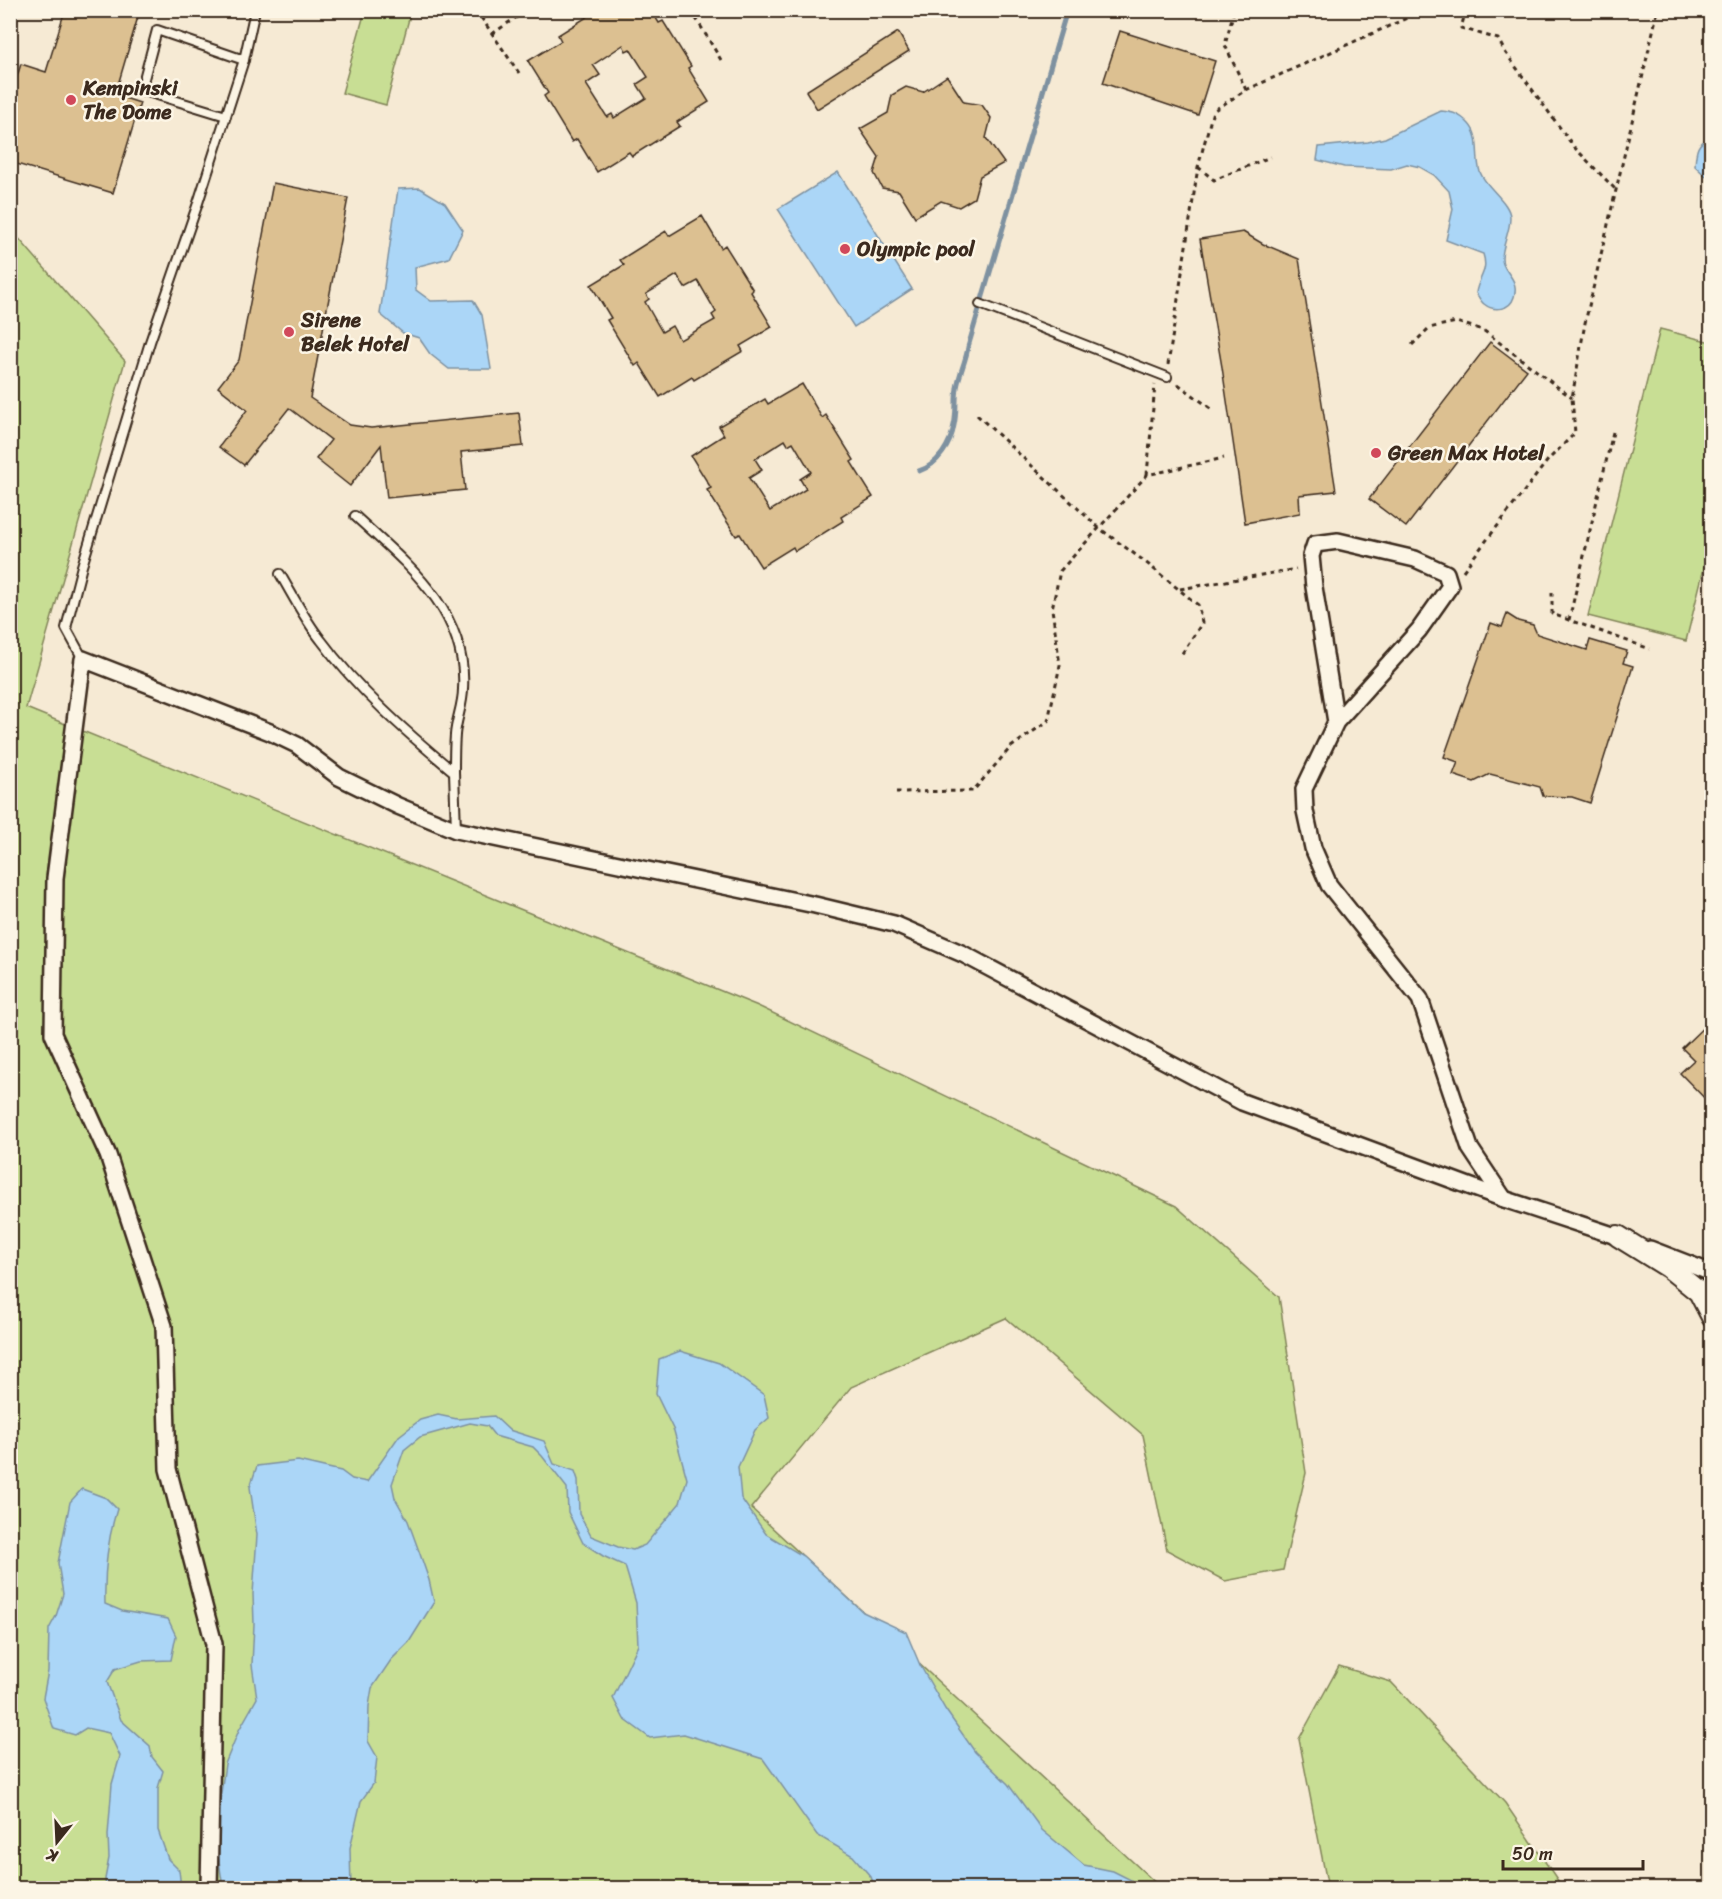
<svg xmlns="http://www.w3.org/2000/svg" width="1722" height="1899" viewBox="0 0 1722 1899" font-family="Sriracha,sans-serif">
<rect width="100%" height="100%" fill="#f6ead4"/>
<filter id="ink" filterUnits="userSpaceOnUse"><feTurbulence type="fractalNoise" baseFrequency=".0167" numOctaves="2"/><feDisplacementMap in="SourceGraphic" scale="12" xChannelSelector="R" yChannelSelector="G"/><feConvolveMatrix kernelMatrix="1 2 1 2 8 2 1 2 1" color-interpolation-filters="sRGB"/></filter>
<g filter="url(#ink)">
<g fill="#c8de94" stroke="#828459" stroke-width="1.5">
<path d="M365,11H394L410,15L386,105L342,93Z"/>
<path d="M10,231L15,234L125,361L26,708L758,1006L1176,1206L1279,1297L1306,1473L1283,1570L1225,1581L1167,1550L1143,1435L1006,1318L851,1387L751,1508L1161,1888H11Z"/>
<path d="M1660,329L1711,342V540L1686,641L1588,616Z"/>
<path d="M1339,1666L1391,1682L1505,1803L1563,1888H1328L1299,1739Z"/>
</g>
<g fill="#abd6f7" stroke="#7e91a0" stroke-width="1.5">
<path d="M1441,111C1453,112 1460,114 1469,124C1481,137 1475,156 1480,172C1486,188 1511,203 1510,218C1510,232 1502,245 1502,259C1502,272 1520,278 1514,297C1510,310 1494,312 1484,304C1481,302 1478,296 1476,293C1478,277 1489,272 1483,254L1446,240L1453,209L1449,191L1434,175L1420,167L1407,164L1391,169L1344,167L1317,160L1319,147L1368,142L1385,138Z"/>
<path d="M1711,138H1712L1711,181L1695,166C1696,152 1696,142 1711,138Z"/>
<path d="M838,172L912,289L854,327L778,209Z"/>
<path d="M420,188L445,203L463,230L449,258L415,267L416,290L431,301L473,300L482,315L491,369H449L430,354L419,338L403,333L380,314L398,189Z"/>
<path d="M680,1351L719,1363L764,1395L769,1418L755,1430L738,1467L741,1498L766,1534L803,1556L863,1612L906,1632L920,1665L945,1709L975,1752L1008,1784L1042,1830L1084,1865L1113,1871L1131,1880L1133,1888H875L871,1877L853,1856L817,1835L763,1759L684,1734L650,1738L624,1719L613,1698L638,1645L636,1603L625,1566L603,1556L583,1543L568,1512L567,1488L542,1456L533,1447L495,1436L487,1426L470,1423L420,1437L404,1450L392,1484L395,1498L408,1521L420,1554L429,1580L434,1602L409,1642L391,1660L372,1688L369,1706L368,1741L377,1757L374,1783L361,1801L350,1848L351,1888H223L219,1861L209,1881L225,1764L239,1730L257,1698L252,1665L254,1624L253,1594L257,1535L250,1487L257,1466L298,1461L341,1471L352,1479L367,1482L399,1436L420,1420L438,1415L457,1419L494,1416L509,1430L544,1441L554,1464L575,1471L578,1480L579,1514L591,1536L618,1547L633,1550L645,1545L680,1503L687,1479L674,1431L656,1394L659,1359Z"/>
<path d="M82,1489L106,1498L117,1509C107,1541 104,1571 105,1604L122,1611L168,1619L176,1636L171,1660L141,1661L115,1669L107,1682L121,1720L150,1746L152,1757L163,1771L158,1788V1830L168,1859L179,1870L181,1888H106L105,1879L109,1858L108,1835L112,1784L120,1756L109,1733L86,1728L75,1735L54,1729L43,1698L48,1671L49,1629L56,1616L63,1594L58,1563L70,1502Z"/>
</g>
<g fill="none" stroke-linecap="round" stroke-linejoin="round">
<path stroke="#7e91a0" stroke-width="5" d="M919,471C938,465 951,444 954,425C957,413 955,400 957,388C959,374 966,361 968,347L1067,10"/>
</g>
<g fill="#dcc091" stroke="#3b2a1e" stroke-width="1.5" fill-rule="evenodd">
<path d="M65,10H140L115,95L140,103L113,193L10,162V98L21,64L46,72Z"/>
<path d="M598,10H651L659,23L663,21L691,66L688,68L709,102L677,122L680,126L632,156L629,152L597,172L577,139L572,142L544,96L548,93L528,61L561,41L558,35ZM623,45L626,51L630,49L648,77L637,84L646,98L614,118L612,114L607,117L586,84L600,75L593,65Z"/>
<path d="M1120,31L1215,61L1198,115L1103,83Z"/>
<path d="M898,32L909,51L817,109L806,91Z"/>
<path d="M947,76L964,102L982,105L991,118L986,138L1004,163L980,176L974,198L959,207L941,201L915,217L899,191L882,188L874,173L879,157L860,129L888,113L892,95L906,87L923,92Z"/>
<path d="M273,183L348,198L310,398L350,425L371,428L519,413L523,446L461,452L465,490L387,498L381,445L350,486L316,459L331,440L289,408L244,465L219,447L247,410L218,387L239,360Z"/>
<path d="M702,216L721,248L725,245L753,290L751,292L772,327L740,346L743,351L694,380L692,377L660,397L639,363L635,366L607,320L611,318L591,285L624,265L620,260L666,231L669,236ZM677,275L685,288L698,281L716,312L712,315L715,320L680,340L672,326L662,332L645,302L649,299L646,294Z"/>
<path d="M1243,232L1263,244L1299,259L1336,491L1299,495L1300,513L1245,523L1222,367L1200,239Z"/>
<path d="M1490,342L1527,370L1406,527L1369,499Z"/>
<path d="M802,384L822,418L826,415L854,460L851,462L873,497L841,517L843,521L795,551L793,547L761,567L740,534L736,536L707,490L711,488L691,456L724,435L719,426L765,399L768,404ZM785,440L788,445L793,442L811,472L800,479L806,489L770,511L749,478L762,470L755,459Z"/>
<path d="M1507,614L1518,621L1533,625L1537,634L1587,650L1590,640L1627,651L1623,663L1633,666L1590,803L1572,797L1543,796L1540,787L1490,774L1474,782L1453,775L1458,762L1444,757L1491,623L1502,627Z"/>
<path d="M1712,1019V1106L1680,1073L1694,1060L1682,1048Z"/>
</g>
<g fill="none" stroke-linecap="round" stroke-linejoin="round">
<defs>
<g id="service">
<path d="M226,116L141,90L157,30L244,60"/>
<path d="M980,304L1167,377"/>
<path d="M280,574C293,596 305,620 321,640C358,690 406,732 454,772C454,760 454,747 455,735C456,720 463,705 463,689C468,611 407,564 355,516"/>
<path d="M83,659L66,628L82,566L150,342L197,206L244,60L255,10"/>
<path d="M454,772L456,830"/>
</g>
<g id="minor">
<path d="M1336,722L1314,587L1311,556L1315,544L1338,541L1415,559L1446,573L1450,586L1419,630L1336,722L1304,789L1305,811L1313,848L1329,885L1420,999L1470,1148L1504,1199"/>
<path d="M1650,1249L1712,1273"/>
<path d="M209,1888L214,1644L168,1469L164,1326L108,1155L53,1034L55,878L83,659L270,732L297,745L339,777L398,806L456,830L815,905L894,924L963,954L1242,1102L1504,1199L1628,1240"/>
</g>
<path id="tertiary" d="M1618,1236L1668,1267L1699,1292L1712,1317"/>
</defs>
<use href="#service" stroke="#3b2a1e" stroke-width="12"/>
<use href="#minor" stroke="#3b2a1e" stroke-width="20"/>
<use href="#tertiary" stroke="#3b2a1e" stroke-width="24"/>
<g stroke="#3b2a1e" stroke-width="3" stroke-dasharray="4.5 4.5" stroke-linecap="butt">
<path d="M476,10L519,73"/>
<path d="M691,10L721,60"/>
<path d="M1466,10L1461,28L1498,39L1505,52L1574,147L1617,191"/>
<path d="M1569,13L1573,10"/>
<path d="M492,34L527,10"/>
<path d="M1246,90L1416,14L1414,10"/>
<path d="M1198,167L1214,180L1270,157"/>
<path d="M1412,345L1429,328L1456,322L1483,330L1572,398"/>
<path d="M1168,365L1198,167L1213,111L1246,90L1225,45L1234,10"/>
<path d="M1178,384L1213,410"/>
<path d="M977,415L1099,528L1144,561L1198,605L1202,623L1181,655"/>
<path d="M1613,432L1569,620L1650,649"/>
<path d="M1147,475L1155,385"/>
<path d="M1463,571L1548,460L1575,433L1572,398L1585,323L1658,10"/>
<path d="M1180,589L1296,569"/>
<path d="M1552,592V614L1569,620"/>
<path d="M896,792L973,791L1011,747L1048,721L1060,665L1052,609L1060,571L1147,475L1224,458"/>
</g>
<use href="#service" stroke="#fcf5e5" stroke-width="8"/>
<use href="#minor" stroke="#fcf5e5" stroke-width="15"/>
<use href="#tertiary" stroke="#fcf5e5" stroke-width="20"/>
</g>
</g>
<g fill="#d1495b" stroke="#fcf5e5" stroke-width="2">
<circle cx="71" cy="100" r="6"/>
<circle cx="845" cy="249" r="6"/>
<circle cx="289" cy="332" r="6"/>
<circle cx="1376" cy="453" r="6"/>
</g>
<g text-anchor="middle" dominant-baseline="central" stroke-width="5" stroke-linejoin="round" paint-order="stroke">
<g font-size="21" font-weight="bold" fill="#3b2a1e" stroke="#fcf5e5" text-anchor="start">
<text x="83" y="88">Kempinski<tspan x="83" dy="24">The Dome</tspan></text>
<text x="857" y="249">Olympic pool</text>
<text x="301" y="320">Sirene<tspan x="301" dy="24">Belek Hotel</tspan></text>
<text x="1388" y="453">Green Max Hotel</text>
</g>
</g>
<rect width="1722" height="1899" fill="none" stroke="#fcf5e5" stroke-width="36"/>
<rect x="18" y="18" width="1686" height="1863" fill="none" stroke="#3b2a1e" stroke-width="2" filter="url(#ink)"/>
<g transform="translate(57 1842) rotate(198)" stroke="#fcf5e5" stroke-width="4.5" paint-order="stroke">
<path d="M0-4.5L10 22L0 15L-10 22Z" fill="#3b2a1e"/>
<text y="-9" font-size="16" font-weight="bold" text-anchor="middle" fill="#3b2a1e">K</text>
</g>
<path d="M1503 1860v9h140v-9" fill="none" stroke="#3b2a1e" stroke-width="3"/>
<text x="1512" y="1860" font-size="18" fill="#3b2a1e" stroke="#fcf5e5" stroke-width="4.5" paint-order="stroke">50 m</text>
</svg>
